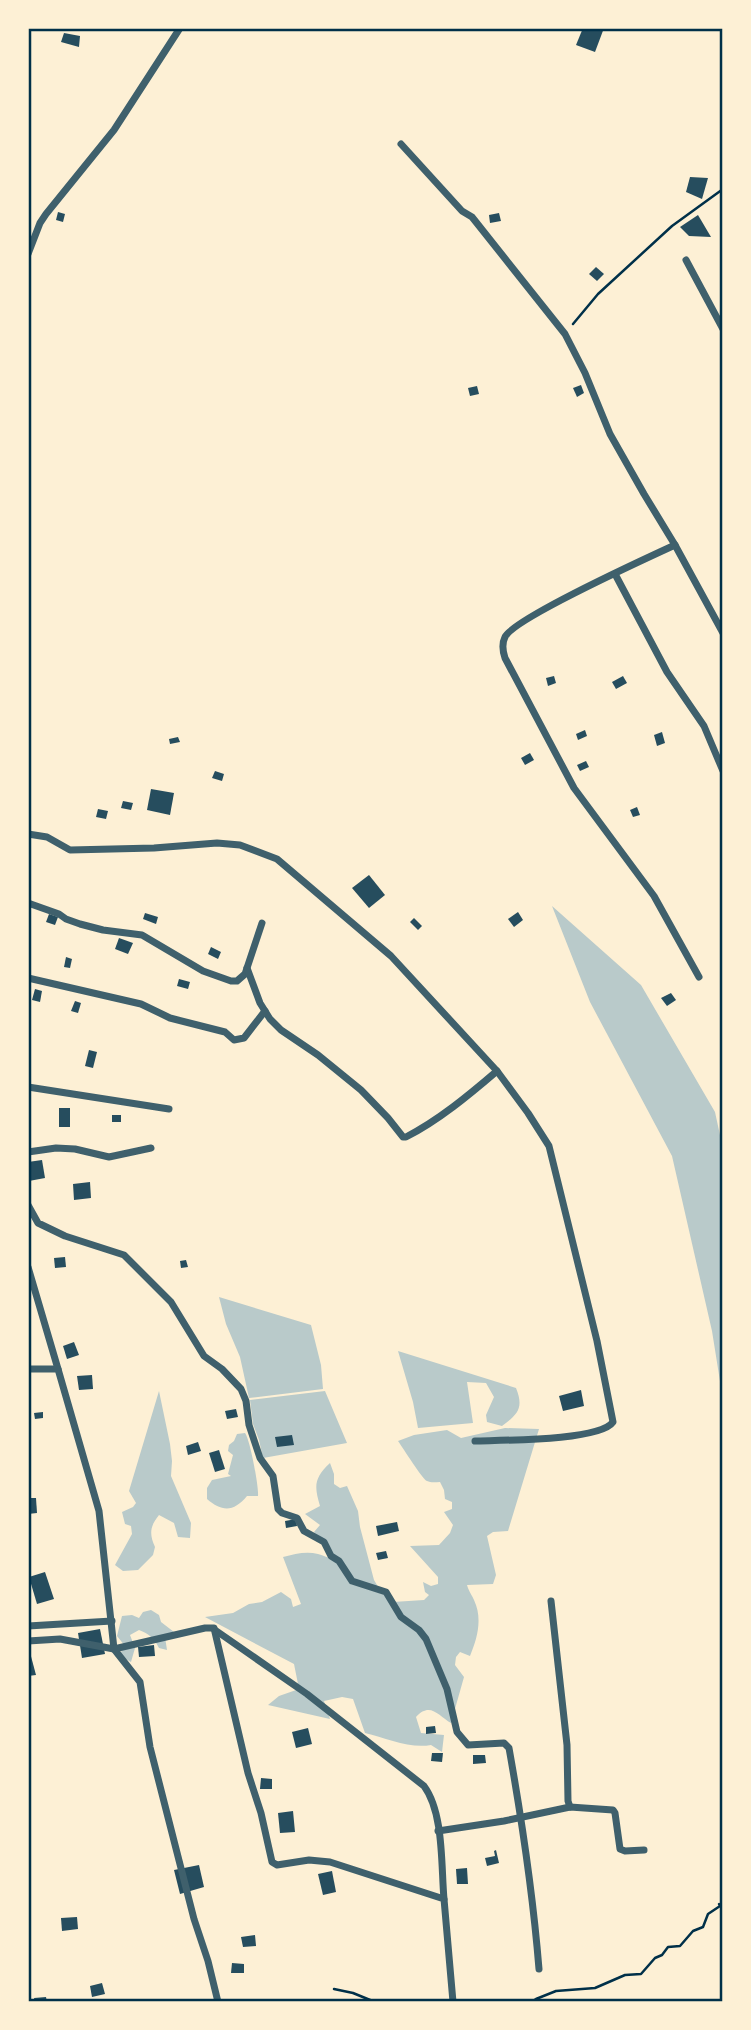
<svg xmlns="http://www.w3.org/2000/svg" width="751" height="2030" viewBox="0 0 751 2030" font-family="'Sofia Sans Condensed',sans-serif">
<rect width="100%" height="100%" fill="#fdf0d5"/>
<g fill="#b9caca">
<path d="M552,906L641,985L715,1112L723,1149V1400L712,1331L672,1156L590,1002Z"/>
<path d="M219,1297L311,1325L321,1365L323,1389L249,1398L240,1357L226,1324Z"/>
<path d="M398,1351L516,1388C524,1408 518,1414 502,1426L487,1422L486,1415L494,1397L486,1383L467,1382L473,1423L418,1428L413,1402Z"/>
<path d="M159,1391L170,1444L172,1461L171,1476L191,1523L190,1538L178,1537L174,1523L159,1515C150,1526 149,1534 155,1547L153,1555L138,1570L123,1571L115,1565L132,1534L131,1526L125,1524L122,1512L133,1507L136,1503L129,1491Z"/>
<path d="M325,1391L347,1443L263,1458L259,1440L253,1424L250,1400Z"/>
<path d="M505,1428L539,1429L508,1531L493,1532L487,1536L496,1575L493,1584L467,1585C469,1592 472,1595 474,1600C483,1619 477,1639 470,1656L460,1652L456,1657L455,1665L464,1677L451,1723C439,1716 430,1701 416,1717L421,1733L444,1735L442,1752L431,1745C410,1749 386,1738 365,1733L353,1699L342,1697L324,1701L330,1719L268,1705L279,1696L299,1689L294,1664L205,1617L233,1613L249,1604L262,1602L281,1592L291,1599L293,1607L301,1604L283,1557C295,1554 306,1551 318,1554C325,1556 328,1558 335,1559L314,1532L320,1525L305,1514L320,1506C314,1486 314,1478 330,1463L334,1474V1484L340,1488L347,1486L358,1511L360,1527L374,1580L380,1590L393,1602L424,1600L429,1595L425,1592L423,1582L431,1586L438,1584V1577L410,1546L439,1545L450,1533L453,1525L444,1512L452,1509V1502L445,1499L444,1490L440,1482C436,1482 431,1483 427,1481C423,1480 403,1448 398,1441L414,1435L447,1430L461,1438Z"/>
<path d="M245,1433C250,1439 259,1487 258,1496H247C234,1512 222,1512 207,1499V1488L212,1480L231,1476L228,1474L233,1455L228,1451L229,1445L234,1441L237,1434Z"/>
<path d="M151,1610L159,1615L161,1622L174,1632L165,1637L167,1650L159,1648C154,1638 149,1634 139,1630L130,1635L135,1648L131,1662L119,1655L125,1646L117,1636L122,1616L132,1615L139,1618L143,1612Z"/>
</g>
<g fill="#264d5e">
<path d="M583,28H604L595,52L576,45Z"/>
<path d="M64,33L80,36L79,47L61,42Z"/>
<path d="M690,177L708,178L702,199L686,192Z"/>
<path d="M58,212L65,214L63,222L56,220Z"/>
<path d="M499,213L501,221L490,223L489,215Z"/>
<path d="M698,215L711,237L689,236L680,227Z"/>
<path d="M596,267L604,274L597,281L589,274Z"/>
<path d="M581,385L584,393L577,397L573,388Z"/>
<path d="M477,386L479,394L470,396L468,388Z"/>
<path d="M554,676L556,683L548,686L546,678Z"/>
<path d="M623,676L627,683L616,689L612,682Z"/>
<path d="M585,730L587,736L578,740L576,734Z"/>
<path d="M662,732L665,743L657,746L654,735Z"/>
<path d="M178,737L180,742L170,744L169,739Z"/>
<path d="M530,753L534,760L525,765L521,758Z"/>
<path d="M586,761L589,767L580,771L577,765Z"/>
<path d="M215,771L224,774L222,781L212,778Z"/>
<path d="M151,789L174,793L170,815L147,810Z"/>
<path d="M123,801L133,803L131,810L121,808Z"/>
<path d="M637,807L640,815L633,817L630,810Z"/>
<path d="M98,809L108,811L106,819L96,817Z"/>
<path d="M369,875L385,895L369,908L352,888Z"/>
<path d="M518,912L523,920L514,927L508,919Z"/>
<path d="M145,913L158,917L156,924L143,919Z"/>
<path d="M49,914L58,917L55,925L46,922Z"/>
<path d="M414,918L422,926L418,930L410,922Z"/>
<path d="M119,938L133,943L128,954L115,949Z"/>
<path d="M211,947L221,952L218,959L208,954Z"/>
<path d="M66,957L72,959L70,968L64,967Z"/>
<path d="M179,979L190,982L188,989L177,986Z"/>
<path d="M35,989L42,991L40,1002L32,1000Z"/>
<path d="M671,993L676,1000L667,1006L661,998Z"/>
<path d="M75,1001L81,1003L78,1013L71,1011Z"/>
<path d="M89,1050L97,1052L93,1068L85,1066Z"/>
<rect x="59" y="1108" width="11" height="19"/>
<rect x="112" y="1115" width="9" height="7"/>
<path d="M42,1160L45,1178L29,1181L28,1162Z"/>
<path d="M90,1182L91,1198L74,1200L73,1184Z"/>
<path d="M65,1257L66,1267L55,1268L54,1258Z"/>
<path d="M186,1260L188,1267L181,1268L180,1261Z"/>
<path d="M74,1342L79,1355L67,1359L63,1346Z"/>
<path d="M92,1375L93,1389L79,1390L77,1376Z"/>
<path d="M581,1390L584,1406L563,1411L559,1396Z"/>
<path d="M236,1409L238,1417L227,1419L225,1411Z"/>
<path d="M43,1412V1418L35,1419L34,1413Z"/>
<path d="M292,1435L294,1445L277,1447L275,1437Z"/>
<path d="M198,1442L201,1451L188,1455L186,1446Z"/>
<path d="M219,1450L225,1469L215,1472L209,1453Z"/>
<path d="M28,1498H36L37,1513L28,1514Z"/>
<path d="M296,1519L297,1526L286,1528L285,1521Z"/>
<path d="M397,1522L399,1531L378,1536L376,1526Z"/>
<path d="M386,1551L388,1558L378,1560L376,1553Z"/>
<path d="M45,1572L54,1599L37,1604L29,1577Z"/>
<path d="M100,1629L105,1654L82,1658L78,1633Z"/>
<path d="M28,1645L36,1675L28,1676Z"/>
<path d="M154,1645L155,1656L139,1657L138,1647Z"/>
<path d="M435,1726L436,1733L426,1734V1727Z"/>
<path d="M308,1728L312,1744L296,1748L292,1732Z"/>
<path d="M432,1753H443L442,1762L431,1761Z"/>
<path d="M473,1755H485L486,1763L473,1764Z"/>
<path d="M261,1778L272,1779V1789H260Z"/>
<path d="M293,1811L295,1832L280,1833L278,1813Z"/>
<path d="M496,1850L499,1863L487,1866L485,1858L495,1856L494,1851Z"/>
<path d="M199,1865L204,1887L180,1894L174,1870Z"/>
<path d="M467,1868L468,1884H457L456,1869Z"/>
<path d="M332,1871L336,1892L323,1895L318,1874Z"/>
<path d="M77,1917L78,1929L62,1931L61,1918Z"/>
<path d="M255,1935L256,1946L243,1947L241,1937Z"/>
<path d="M232,1963L244,1964V1973H231Z"/>
<path d="M102,1983L105,1994L92,1997L90,1986Z"/>
<path d="M46,1997L47,2002H35L34,1998Z"/>
</g>
<g fill="none" stroke-linecap="round" stroke-linejoin="round">
<g stroke="#003049" stroke-width="2.5">
<path d="M573,324L598,294L672,226L723,189"/>
<path d="M334,1989L353,1993L375,2002"/>
<path d="M531,2002L536,1999L556,1991L595,1988L625,1975L641,1974L655,1958L662,1955L668,1947L680,1946L693,1931L703,1927L708,1914L720,1906L719,1904"/>
</g>
<g stroke="#3f606c" stroke-width="7">
<path d="M401,144L462,211L472,217L565,334L585,373L610,434L644,494L675,545L723,633"/>
<path d="M28,254L40,223L46,214L114,130L180,28"/>
<path d="M686,260L723,329"/>
<path d="M675,545C649,557 513,619 505,637C502,643 503,652 505,658L574,788L654,896L699,977"/>
<path d="M615,574L667,672L704,726L723,771"/>
<path d="M28,834L47,837L70,850L154,848L217,843L240,845L277,859L391,956L497,1071L528,1113L549,1146L597,1341L613,1422C600,1441 500,1440 475,1441"/>
<path d="M28,903L59,914L66,919L80,924L103,930L142,935L203,971L231,981H237L245,974L262,923"/>
<path d="M247,968L260,1003L270,1019L281,1030L318,1055L361,1090L388,1118L403,1137H406C439,1120 469,1095 497,1071"/>
<path d="M28,978L141,1004L170,1018L225,1032L234,1040L244,1038L265,1011"/>
<path d="M28,1087L169,1109"/>
<path d="M28,1152L56,1148L75,1149L109,1157L151,1148"/>
<path d="M28,1205L38,1223L65,1236L124,1255L171,1302L204,1356L222,1369L241,1389L246,1401L249,1425L260,1458L273,1476L278,1509L282,1513L297,1518L304,1531L324,1542L331,1556L339,1561L352,1581L386,1592L401,1617L419,1630L426,1639L447,1689L457,1732L468,1745L504,1743L509,1748C522,1821 533,1895 539,1969"/>
<path d="M28,1267L58,1369"/>
<path d="M28,1369H58L99,1511L114,1649L140,1682L150,1747L194,1919L208,1961L218,2002"/>
<path d="M551,1601L567,1745L568,1801L570,1807"/>
<path d="M28,1626L112,1621"/>
<path d="M215,1630L307,1694L424,1786C444,1813 441,1866 444,1899"/>
<path d="M28,1641L60,1639L114,1649L205,1628H214L248,1773L261,1813L272,1862L277,1865L309,1860L330,1862L444,1899L453,2002"/>
<path d="M438,1831L504,1821L570,1807L613,1810L615,1813L620,1849L625,1851L644,1850"/>
</g>
</g>
<rect width="751" height="2030" fill="none" stroke="#fdf0d5" stroke-width="60"/>
<rect x="30" y="30" width="691" height="1970" fill="none" stroke="#003049" stroke-width="2.5"/>
</svg>
